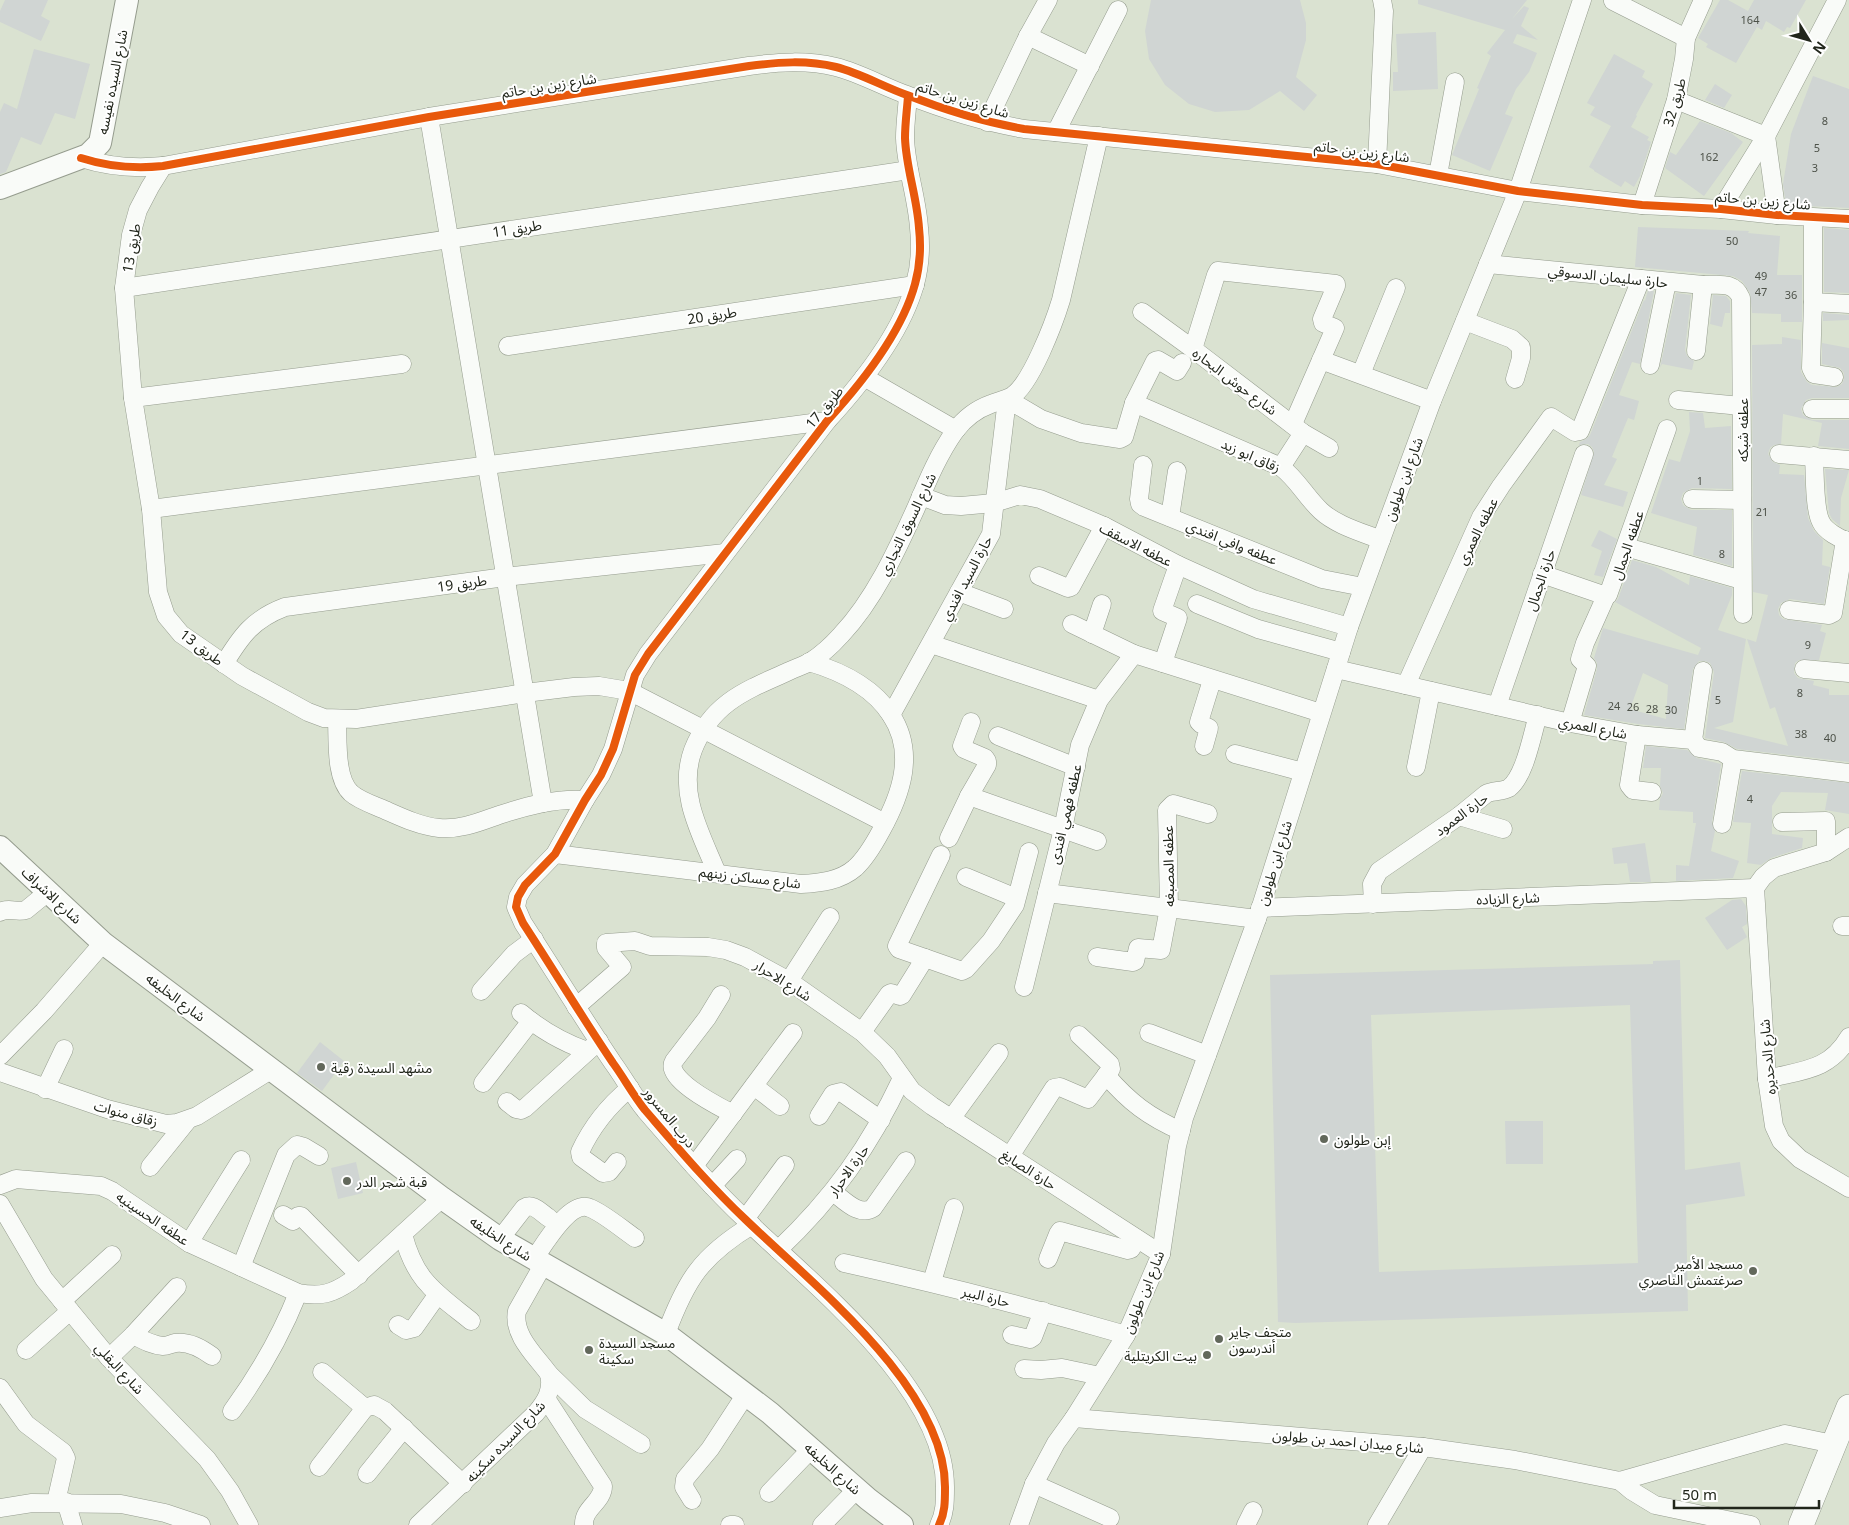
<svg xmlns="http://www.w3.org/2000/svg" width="1849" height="1525" viewBox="0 0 1849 1525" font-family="'Noto Sans','Noto Sans Arabic',sans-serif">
<rect width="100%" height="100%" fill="#dae2d1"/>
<g fill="#d0d5d3" fill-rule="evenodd">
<path d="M5,0H48L41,16L50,21L41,41L0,22V11Z"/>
<path d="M1151,0H1300L1306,23V40L1296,77L1317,95L1304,111L1280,91L1249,110L1215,112L1189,104L1165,85L1149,59L1145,31Z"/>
<path d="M1418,0H1527L1512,19L1524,6L1529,8L1521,26L1538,40L1517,34L1513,43L1537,53L1529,72L1516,89L1505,114L1513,117L1490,171L1452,155L1479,89L1477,88L1491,56L1487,53L1505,30L1418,4Z"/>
<path d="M1720,0H1728L1748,11L1754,0H1806L1790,28L1787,27L1784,32L1766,21L1762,30L1757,27L1736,63L1706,47L1708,44L1698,38Z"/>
<path d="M1436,32L1438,89L1393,91V72H1398L1396,34Z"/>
<path d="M34,49L90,64L75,119L55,113L41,145L21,137L6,172L0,174V112L4,103L17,109Z"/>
<path d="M1614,54L1645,71L1642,77L1653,84L1636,115L1637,116L1631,127L1649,137L1647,140L1651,142L1640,176L1634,187L1625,181L1621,187L1594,171V170L1589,167L1611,126L1590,115L1595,107L1587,103Z"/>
<path d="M1813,76L1849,89V208L1786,205L1783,184L1791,134Z"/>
<path d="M1715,84L1732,95L1724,108L1705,100Z"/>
<path d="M1700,121L1731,133L1743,142L1704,196L1665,168L1670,152L1676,155Z"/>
<path d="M1638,227L1749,231L1748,233L1780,236L1777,275H1802V322H1781V314L1752,313L1750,293L1742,281L1733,276L1635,267Z"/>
<path d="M1824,228L1849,230V293L1824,292Z"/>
<path d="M1648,290L1654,291L1640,364L1632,362L1619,395L1639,401L1634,420L1628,418L1612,457L1617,459L1604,485L1628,492L1623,507L1581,495L1594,452L1592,447L1588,444L1579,445L1580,442L1586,439L1590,435L1644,300L1645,301Z"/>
<path d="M1676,293L1691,295L1685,350L1687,356L1694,361L1692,370L1662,364L1660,368Z"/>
<path d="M1713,295L1726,296L1730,301V313H1725L1722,327L1710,324Z"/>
<path d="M1823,313L1849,315V320L1823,321Z"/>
<path d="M1782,337L1801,340V372L1807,382L1812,385L1837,387L1842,384L1844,379V373L1840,368L1822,364V343L1849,348V398H1812L1806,400L1801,409L1803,415L1812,420H1849V449L1818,446L1822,423L1783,414L1781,444L1774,445L1770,448L1768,454L1773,462L1780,465L1779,474L1804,475L1808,518L1814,531L1823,540L1822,565L1830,567L1824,604L1790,599L1781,603L1778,609L1779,615L1783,619L1822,625L1820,631L1826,633L1819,660H1799L1795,663L1794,673L1798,678L1814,681L1813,685L1829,689V695H1849V762L1737,749L1724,742L1705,738L1714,672L1710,663L1705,661H1699L1693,669L1684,729L1638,724L1584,715L1597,669V663L1594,658L1603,628L1698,655L1701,648L1615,602L1618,599L1632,560L1656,567L1689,585L1690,576L1732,588V595L1718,630L1746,639L1733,722L1714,728L1788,746L1775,707L1770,709L1747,639L1756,642L1768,595L1753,592L1752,345L1782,344ZM1643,673L1668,685L1666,719L1630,709Z"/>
<path d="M1689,412L1703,413L1705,428L1731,426L1732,489L1692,488L1683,493L1681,499L1683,505L1691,510H1732V566L1693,555L1697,527L1651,513L1669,459L1680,462L1690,431Z"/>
<path d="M1825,469L1849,470L1841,498L1840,526L1832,519L1829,513Z"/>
<path d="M1599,530L1617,539L1603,577L1594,575L1602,551L1591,546Z"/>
<path d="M1646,746L1687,750L1697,758L1721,764L1712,822L1715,831L1711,851L1739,861L1733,878L1676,881V865L1689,866L1696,823H1693V812L1659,810L1660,799L1663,793L1660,786L1661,768H1643Z"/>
<path d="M1742,771L1849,783V814L1825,810L1828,793L1781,792L1772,806V834L1803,838L1802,848L1771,858L1761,865L1747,863L1751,823L1733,822Z"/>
<path d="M1645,843L1651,882H1630L1627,863L1614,864L1612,848Z"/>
<path d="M1741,899L1746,906L1747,924L1742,927L1747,937L1727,950L1705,918L1732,900Z"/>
<path d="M1680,960L1685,1170L1740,1162L1745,1196L1686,1205L1688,1311L1295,1323L1278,1322L1270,975L1653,964V961ZM1630,1005L1638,1263L1379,1272L1371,1015Z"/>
<path d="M320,1042L344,1061L322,1091L297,1073Z"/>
<path d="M1505,1121H1543V1164H1506Z"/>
<path d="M356,1162L363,1193L338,1199L331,1168Z"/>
</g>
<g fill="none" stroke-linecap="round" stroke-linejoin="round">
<defs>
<g id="minor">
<path d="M1613,1L1686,38"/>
<path d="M1028,36L1090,66"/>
<path d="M908,96C907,110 905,124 905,138C906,168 917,197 919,228C921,246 920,266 915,284C902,332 860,385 827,421L648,654L635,675L613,749L601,775L585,800L555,854L525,885L518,897L516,907L523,923C553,969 582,1017 613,1063C624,1078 633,1095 645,1110C677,1147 709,1185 745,1219C812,1284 946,1388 945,1488C945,1502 945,1513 939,1525"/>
<path d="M1676,100L1766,136"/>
<path d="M429,117L543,803"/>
<path d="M987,122L1028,36L1048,0"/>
<path d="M1056,132L1118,10"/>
<path d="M1766,136L1777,215"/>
<path d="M81,158C109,167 134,169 163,166L429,117L749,66C779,62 807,60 836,67C860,73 884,87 907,95C945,110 984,122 1024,129L1377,164L1518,191L1642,205L1721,209L1777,215L1849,219"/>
<path d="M1377,164L1384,11L1382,0"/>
<path d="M163,166L150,187L138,210L131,235L124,288L133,398L151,509L158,592L166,616L181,634L242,676L308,712L324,718L356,719L525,693L574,687L599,686L629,691L885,823"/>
<path d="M1438,175L1455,82"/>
<path d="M1642,205L1676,100L1684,59L1686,38L1703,0"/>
<path d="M1721,209L1766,136L1837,0"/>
<path d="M1813,218V302L1811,368L1814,374L1834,377"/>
<path d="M1488,264L1703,285C1719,285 1734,281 1741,298L1743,614"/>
<path d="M124,288L909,170"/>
<path d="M1813,302L1849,304"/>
<path d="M1142,312L1193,349L1303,433L1329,448"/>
<path d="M1465,321L1512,339L1521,347V358L1515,379"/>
<path d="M508,346L915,285"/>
<path d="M1193,349L1216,275L1218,271L1336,284V286L1322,319L1323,323L1335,328L1293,424"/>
<path d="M1696,351L1703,285"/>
<path d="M1321,360L1432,401"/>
<path d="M1650,365L1667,282"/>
<path d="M1361,374L1396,288"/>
<path d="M864,377L956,430"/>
<path d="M133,398L402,364"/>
<path d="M1678,400L1741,406"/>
<path d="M1134,403L1281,467C1297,479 1306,497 1321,511C1336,525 1361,532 1381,540"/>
<path d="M1812,409H1849"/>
<path d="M1779,454L1849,460"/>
<path d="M1814,456C1815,472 1814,509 1821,522C1825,531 1840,539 1849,542"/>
<path d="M1143,465L1139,499L1140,504L1144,507L1322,579L1363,587"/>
<path d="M1281,467L1303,433"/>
<path d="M921,496L945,505L961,506L994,503L1020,495L1040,499L1104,526L1178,565L1253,599L1349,627"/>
<path d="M1692,499L1742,500"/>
<path d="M151,509L827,421"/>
<path d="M1170,517L1177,471"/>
<path d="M1626,547L1742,580"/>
<path d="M1542,574L1606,596L1608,595L1667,429"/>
<path d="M1039,576L1068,588L1071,587L1104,526"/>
<path d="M959,592L1004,609"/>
<path d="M1197,604L1258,629L1341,652"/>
<path d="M1789,610L1829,615L1833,613L1845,540"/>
<path d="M1072,624L1134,654L1321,713"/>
<path d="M1092,634L1102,604"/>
<path d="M931,644L1099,700"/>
<path d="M1163,663L1178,618L1162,611L1178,565"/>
<path d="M224,664C241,636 253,619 285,607L505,577L725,553"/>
<path d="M1336,669L1570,723L1637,735L1693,740L1699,748L1722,752L1733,759L1849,773"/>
<path d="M1804,669L1849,673"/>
<path d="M1406,685L1481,517L1501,486L1551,417L1575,432L1580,431L1641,279"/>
<path d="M1497,706L1584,454"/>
<path d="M891,715L991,534L1007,399L1041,419L1081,433L1120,439L1124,437L1134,403L1155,361L1158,360L1177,371L1182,363"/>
<path d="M337,719C338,740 335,778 351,793C360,801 374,805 385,810C403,818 420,826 439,828C461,830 479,822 499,815C527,806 555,798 585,800"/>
<path d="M1570,723L1587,666L1580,659L1585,643L1606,596"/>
<path d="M1637,735L1629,785L1633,790L1652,792"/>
<path d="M998,736L1076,767"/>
<path d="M1693,740L1703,671"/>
<path d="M1204,746L1209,728L1201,724L1199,722L1212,680"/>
<path d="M1235,754L1303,772"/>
<path d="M1416,767L1431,691"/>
<path d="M969,796L1097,841"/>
<path d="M1459,816L1503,829"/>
<path d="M1782,822L1826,821V852"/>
<path d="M1722,824L1733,759"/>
<path d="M949,838L969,796L987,765V761L985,758L964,749L962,746L971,722"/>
<path d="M555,854L801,884C820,883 840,881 855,868C866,858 874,844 881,831C901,795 916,753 891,715C873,687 840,671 809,662"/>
<path d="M717,873C701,834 677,793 693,750C711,704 744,691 785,673C793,669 802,666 810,662C821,655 832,645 841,635C874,600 896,552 916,508C927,482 938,455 955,431C964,419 977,409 991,404C998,401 1005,400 1012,396C1031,384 1054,323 1061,300L1099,136"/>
<path d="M966,877L1016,898"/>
<path d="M1755,888L1767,1079L1774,1126L1781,1141L1800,1159L1849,1188"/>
<path d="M1755,888L1763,877L1774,868L1826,852L1849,837"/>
<path d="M1047,893L1257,919"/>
<path d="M1373,904L1372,884L1379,871L1459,816L1486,794C1493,790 1502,792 1509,788C1525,776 1532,735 1538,715"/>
<path d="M1260,908L1755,888"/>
<path d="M0,912C9,907 16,913 26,910L48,892"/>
<path d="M1842,926H1849"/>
<path d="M1097,957L1133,962L1135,961L1138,948L1161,950L1169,908L1167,810L1173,804L1208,814"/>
<path d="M925,958L899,949L897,946L941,855"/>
<path d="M789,981L830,917"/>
<path d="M1024,987L1063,829L1080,745L1099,700L1134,654"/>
<path d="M481,991L514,954L534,939"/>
<path d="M721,995L707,1018L674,1061C663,1079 720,1107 733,1114"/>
<path d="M576,1007L622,967L606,948V943L635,941L650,946L708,947L726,950L745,957L789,981L862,1032L887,1056L912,1091L932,1106L1161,1254"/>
<path d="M521,1013C541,1030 562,1042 587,1051"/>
<path d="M862,1032L889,994L891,993L900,996L902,995L925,958L962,971L966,969L991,941L1015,905L1029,852"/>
<path d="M1149,1033L1207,1055"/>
<path d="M0,1056L44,1011L103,943"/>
<path d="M0,1072L107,1109L166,1124L177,1123L197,1116L272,1069"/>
<path d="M1106,1075C1129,1102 1149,1117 1181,1131"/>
<path d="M1767,1079C1802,1070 1829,1071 1849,1037"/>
<path d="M483,1083L531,1021"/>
<path d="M754,1086L780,1106"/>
<path d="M45,1089L64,1049"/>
<path d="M507,1102L516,1109L521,1110L525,1108L599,1041"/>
<path d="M819,1116L833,1094L841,1092L881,1120"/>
<path d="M951,1119L999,1053"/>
<path d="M1010,1156L1054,1088L1060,1087L1088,1099L1111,1069L1110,1064L1079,1035"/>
<path d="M617,1162L609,1172L603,1173L581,1157L580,1152C592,1126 608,1106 630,1088"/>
<path d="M694,1166L793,1033"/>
<path d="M150,1167L187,1121"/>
<path d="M0,1185L16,1179L101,1186L112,1191L189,1243L298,1293C321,1297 332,1294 351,1281L442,1198"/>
<path d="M712,1186L737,1159"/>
<path d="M833,1192C844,1200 859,1217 873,1208L906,1161"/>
<path d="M0,1204L44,1279L109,1358L207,1459L230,1491L249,1525"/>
<path d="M283,1215L293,1221L298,1216H301L359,1275"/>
<path d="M745,1219L785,1165"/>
<path d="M403,1234C415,1281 435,1292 471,1321"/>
<path d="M500,1239L524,1208C533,1202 541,1213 549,1218"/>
<path d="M189,1243L241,1160"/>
<path d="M778,1250C833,1198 870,1146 902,1078"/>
<path d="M534,1259C544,1245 570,1199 590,1208C603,1213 622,1229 635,1238"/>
<path d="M1048,1259L1058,1234L1060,1231L1128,1250L1131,1249L1137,1239"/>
<path d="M844,1263C939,1284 1033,1308 1126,1335"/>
<path d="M241,1267L286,1155L297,1145L304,1147L319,1156"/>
<path d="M932,1282L954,1208"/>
<path d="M62,1301L112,1255"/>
<path d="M398,1325L406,1330L414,1328L438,1294"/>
<path d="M666,1334C686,1280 701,1256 752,1225"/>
<path d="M133,1335C143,1340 152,1345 163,1346C167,1346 171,1344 175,1343C189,1341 201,1348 212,1356"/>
<path d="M1012,1335L1030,1339L1033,1337L1043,1311"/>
<path d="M26,1350L70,1311"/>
<path d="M109,1358L133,1335L177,1287"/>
<path d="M1024,1369L1041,1370L1062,1368L1100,1376"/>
<path d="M322,1372L365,1408"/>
<path d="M549,1374L585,1409L641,1444"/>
<path d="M0,1388L26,1424L63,1452L66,1458L56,1502"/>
<path d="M547,1400L603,1486C603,1502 583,1508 584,1525"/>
<path d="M232,1411C259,1374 281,1336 298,1293"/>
<path d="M1074,1418L1423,1447L1515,1460L1620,1481L1785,1434L1833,1444"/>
<path d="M319,1467L365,1408L374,1405L385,1411L463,1484"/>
<path d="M367,1474L404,1428"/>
<path d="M1620,1481L1632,1491L1655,1505L1751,1525"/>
<path d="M1034,1484L1110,1518"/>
<path d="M769,1493L812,1448"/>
<path d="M692,1500L684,1487L685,1479L710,1449L746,1394"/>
<path d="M66,1502L73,1525"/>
<path d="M0,1508L32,1503L121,1504L165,1513L201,1525"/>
<path d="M418,1525L536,1413C546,1401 553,1390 549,1374C536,1356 512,1335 517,1311L543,1265"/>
<path d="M730,1525H735"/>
<path d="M822,1525L857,1489"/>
<path d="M1019,1525L1034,1484L1056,1443L1074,1418L1126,1335L1161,1254L1177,1146L1184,1118L1257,919L1349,627L1432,401L1518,191L1582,0"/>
<path d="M1246,1525L1253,1511"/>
<path d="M1377,1525L1423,1447"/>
</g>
<g id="tertiary">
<path d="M0,188L88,155L100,143L127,0"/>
<path d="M0,847L103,943L442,1198L500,1239L666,1334L770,1413L868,1499L902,1525"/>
</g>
<path id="secondary" d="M1801,1525L1849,1407"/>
</defs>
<use href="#minor" stroke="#959c8e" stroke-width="19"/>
<use href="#tertiary" stroke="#959c8e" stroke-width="24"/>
<use href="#secondary" stroke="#959c8e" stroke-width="26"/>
<use href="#minor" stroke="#f9fbf8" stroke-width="18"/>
<use href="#tertiary" stroke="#f9fbf8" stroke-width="22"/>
<use href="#secondary" stroke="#f9fbf8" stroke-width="25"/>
<defs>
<g id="cycleway">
<path d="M908,96C907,110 905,124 905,138C906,168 917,197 919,228C921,246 920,266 915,284C902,332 860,385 827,421L648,654L635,675L613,749L601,775L585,800L555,854L525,885L518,897L516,907L523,923C553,969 582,1017 613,1063C624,1078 633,1095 645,1110C677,1147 709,1185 745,1219C812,1284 946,1388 945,1488C945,1502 945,1513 939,1525"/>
<path d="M81,158C109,167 134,169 163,166L429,117L749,66C779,62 807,60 836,67C860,73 884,87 907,95C945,110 984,122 1024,129L1377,164L1518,191L1642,205L1721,209L1777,215L1849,219"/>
</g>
</defs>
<use href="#cycleway" stroke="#fff" stroke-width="11"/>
<use href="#cycleway" stroke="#e8590c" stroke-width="8"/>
</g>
<g fill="#62685b" stroke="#fff" stroke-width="2">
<circle cx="321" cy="1067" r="5"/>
<circle cx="1324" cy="1139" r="5"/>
<circle cx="347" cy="1181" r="5"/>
<circle cx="1753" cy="1271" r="5"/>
<circle cx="1219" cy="1339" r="5"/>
<circle cx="589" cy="1350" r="5"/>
<circle cx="1207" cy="1355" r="5"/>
</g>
<g text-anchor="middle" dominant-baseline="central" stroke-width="4" stroke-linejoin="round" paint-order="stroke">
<g font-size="11" fill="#4d5249">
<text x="1750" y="19">164</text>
<text x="1825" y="120">8</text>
<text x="1817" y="147">5</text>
<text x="1709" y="156">162</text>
<text x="1815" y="167">3</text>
<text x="1732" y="240">50</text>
<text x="1761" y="275">49</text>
<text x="1761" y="291">47</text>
<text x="1791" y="294">36</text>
<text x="1700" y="480">1</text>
<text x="1762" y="511">21</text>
<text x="1722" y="553">8</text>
<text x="1808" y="644">9</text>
<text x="1800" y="692">8</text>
<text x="1718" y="699">5</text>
<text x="1614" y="705">24</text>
<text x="1633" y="706">26</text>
<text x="1652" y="708">28</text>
<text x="1671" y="709">30</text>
<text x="1801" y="733">38</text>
<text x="1830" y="737">40</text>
<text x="1750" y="798">4</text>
</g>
<g font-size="14" fill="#21261b" stroke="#fff">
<text transform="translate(112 82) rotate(-79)">شارع السيده نفيسه</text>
<text transform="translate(549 85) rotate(-9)">شارع زين بن حاتم</text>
<text transform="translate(963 99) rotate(17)">شارع زين بن حاتم</text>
<text transform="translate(1674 102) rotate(-74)">طريق 32</text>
<text transform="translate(1362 151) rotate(7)">شارع زين بن حاتم</text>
<text transform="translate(1763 200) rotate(5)">شارع زين بن حاتم</text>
<text transform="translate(517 228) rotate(-9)">طريق 11</text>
<text transform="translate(131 248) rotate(-80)">طريق 13</text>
<text transform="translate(1608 276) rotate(6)">حارة سليمان الدسوقي</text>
<text transform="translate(712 315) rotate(-9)">طريق 20</text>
<text transform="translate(1235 381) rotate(37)">شارع حوش البحاره</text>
<text transform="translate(824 407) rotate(-50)">طريق 17</text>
<text transform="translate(1742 430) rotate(-90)">عطفه شبكه</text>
<text transform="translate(1251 455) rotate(24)">زقاق ابو زيد</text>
<text transform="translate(1403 479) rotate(-70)">شارع ابن طولون</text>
<text transform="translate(907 524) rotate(-64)">شارع السوق التجاري</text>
<text transform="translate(1477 531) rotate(-63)">عطفه العمري</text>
<text transform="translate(1232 542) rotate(22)">عطفه وافي افندي</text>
<text transform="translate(1136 544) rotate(27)">عطفه الاسقف</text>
<text transform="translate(1627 545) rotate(-71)">عطفه الجمال</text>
<text transform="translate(966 578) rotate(-62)">حارة السيد افندي</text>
<text transform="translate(1540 580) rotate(-71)">حارة الجمال</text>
<text transform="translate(462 583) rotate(-8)">طريق 19</text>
<text transform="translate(202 647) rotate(37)">طريق 13</text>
<text transform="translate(1593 727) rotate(11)">شارع العمري</text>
<text transform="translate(1065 814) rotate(-77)">عطفه فهمي افندى</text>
<text transform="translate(1461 814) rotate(-36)">حارة العمود</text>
<text transform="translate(1274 863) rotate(-73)">شارع ابن طولون</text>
<text transform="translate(1168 866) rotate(-91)">عطفه المصبغه</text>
<text transform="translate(750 877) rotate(7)">شارع مساكن زينهم</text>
<text transform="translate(52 895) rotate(43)">شارع الاشراف</text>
<text transform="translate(1508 898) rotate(-2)">شارع الزياده</text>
<text transform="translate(783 980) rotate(32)">شارع الاحرار</text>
<text transform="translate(176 997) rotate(37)">شارع الخليفه</text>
<text transform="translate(1767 1057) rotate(-95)">شارع الدحديره</text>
<text transform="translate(126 1113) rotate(15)">زقاق منوات</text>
<text transform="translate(670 1117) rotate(51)">درب المسرور</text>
<text transform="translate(1029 1169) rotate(33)">حارة الصايغ</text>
<text transform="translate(848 1170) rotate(-54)">حارة الاحرار</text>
<text transform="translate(153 1218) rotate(34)">عطفه الحسينيه</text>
<text transform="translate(501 1238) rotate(33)">شارع الخليفه</text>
<text transform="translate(1143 1292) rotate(-68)">شارع ابن طولون</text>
<text transform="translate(986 1296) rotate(14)">حارة البير</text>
<text transform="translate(120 1368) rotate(47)">شارع البقلي</text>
<text transform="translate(505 1441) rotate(-46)">شارع السيده سكينه</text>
<text transform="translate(1348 1441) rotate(5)">شارع ميدان احمد بن طولون</text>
<text transform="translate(833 1468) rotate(42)">شارع الخليفه</text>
</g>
<g font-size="14" fill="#21261b" stroke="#fff" text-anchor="start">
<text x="331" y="1067">مشهد السيدة رقية</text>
<text x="1334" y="1139">إبن طولون</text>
<text x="357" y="1181">قبة شجر الدر</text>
<text x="1743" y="1263" text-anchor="end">مسجد الأمير<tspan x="1743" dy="16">صرغتمش الناصري</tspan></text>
<text x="1229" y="1331">متحف جاير<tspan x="1229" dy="16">أندرسون</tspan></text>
<text x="599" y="1342">مسجد السيدة<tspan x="599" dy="16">سكينة</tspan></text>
<text x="1197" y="1355" text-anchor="end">بيت الكريتلية</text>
</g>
</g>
<g transform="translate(1809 40) rotate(127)" stroke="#ffffff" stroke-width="4" paint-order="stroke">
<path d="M0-4L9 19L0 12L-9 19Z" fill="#21261b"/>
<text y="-8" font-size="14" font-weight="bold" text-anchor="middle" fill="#21261b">N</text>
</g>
<path d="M1674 1500v8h145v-8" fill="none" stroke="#21261b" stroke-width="2.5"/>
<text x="1682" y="1500" font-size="15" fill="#21261b" stroke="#ffffff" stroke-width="4" paint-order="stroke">50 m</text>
</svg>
